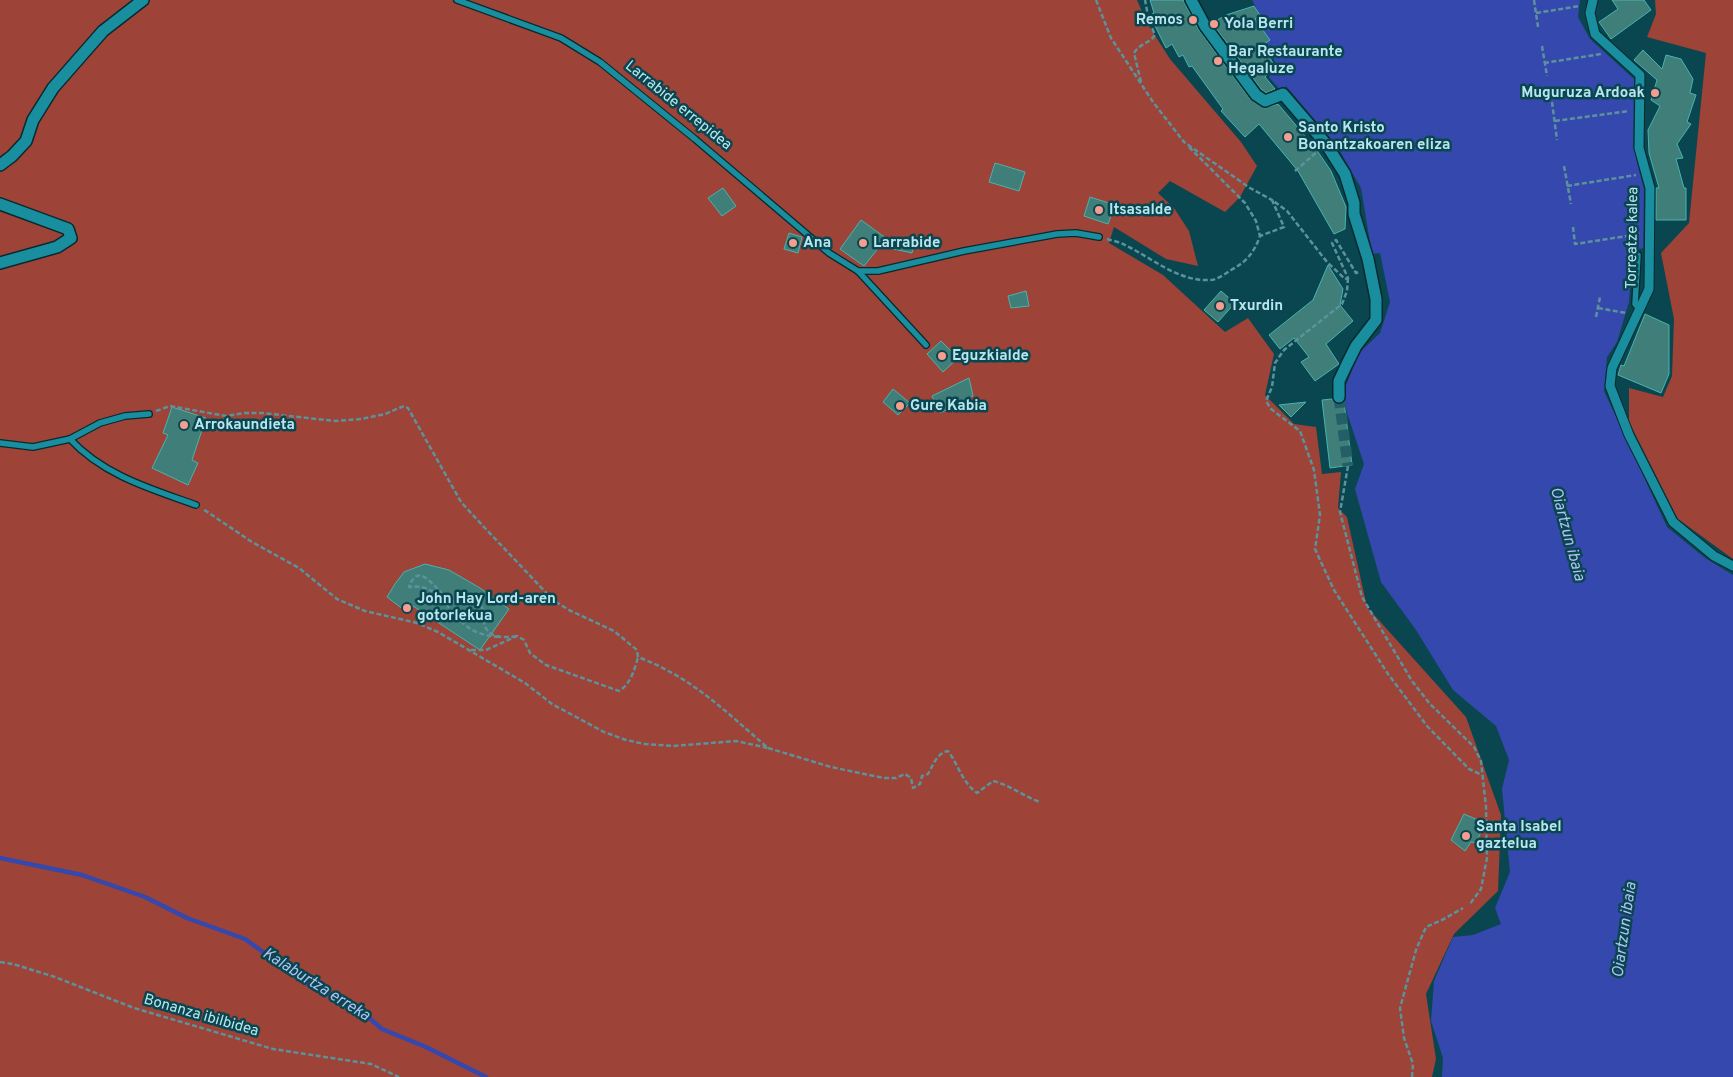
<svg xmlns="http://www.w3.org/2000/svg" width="1733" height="1077" viewBox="0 0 1733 1077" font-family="Overpass,sans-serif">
<rect width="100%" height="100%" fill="#0a464f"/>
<g fill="#9d4337">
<path d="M0,0H1137L1147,23L1170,59L1241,142L1257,166L1240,197L1225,212L1170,181L1158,193L1174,208L1189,231L1198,266L1166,259L1114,227L1109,243L1163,275L1225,332L1248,318L1274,354L1265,395L1294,424L1316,427L1322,474L1341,472L1338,508L1347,517L1367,607L1466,717L1501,815L1498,891L1454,934L1426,994L1436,1059L1432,1077H0Z"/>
<path d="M1655,0H1733V559L1678,519L1629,422V388L1663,397L1672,376L1674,319L1661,253L1689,223L1706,53L1647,37L1656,14Z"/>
</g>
<path fill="#3548ad" d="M1252,0H1580L1578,17L1590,39L1634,79L1633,146L1644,190L1643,248L1633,251L1629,302L1617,342L1607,357L1604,391L1667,527L1705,558L1733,575V1077H1442L1443,1058L1431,1021L1434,981L1453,937L1473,935L1501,924L1495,908L1510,872L1502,789L1509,760L1496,726L1453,690L1416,630L1381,582L1355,489L1364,464L1347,413L1343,393L1359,353L1380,333L1390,302L1380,253L1372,254L1361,188L1337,146L1286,86L1281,91L1269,77L1277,68L1273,57L1266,49L1255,19L1260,15Z"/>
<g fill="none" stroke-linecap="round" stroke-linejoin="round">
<path stroke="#3548ad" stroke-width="4.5" d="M0,858L82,875L145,897L187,918L245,939L309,985L360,1010L382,1029L426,1047L486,1077"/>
</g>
<g fill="#407e7a" stroke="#48b4ae">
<path d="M1150,0H1183L1199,30L1250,99L1264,108L1278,104L1316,149L1331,171L1346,207L1345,229L1334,234L1298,171L1259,124L1245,137L1221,111L1223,109L1192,66L1189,67L1183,55L1179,57L1172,44L1166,48L1154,24L1156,23L1152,14L1154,13Z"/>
<path d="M1612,0H1644L1651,10L1611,39L1599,22L1618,9Z"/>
<path d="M1254,6L1260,15L1255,19L1270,40L1263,45L1273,56L1270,58L1275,67L1265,77L1275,89L1266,93L1261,89L1212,23L1226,15Z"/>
<path d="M1643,50L1662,69L1666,55L1681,59L1693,79L1690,93L1696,95L1687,122L1691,124L1677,144L1683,158L1676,159L1684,188H1686V220H1656V188H1659L1649,153L1648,130L1660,106L1651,100L1657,80L1634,60Z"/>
<path d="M995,163L1025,172L1019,191L989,182Z"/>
<path d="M723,188L736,206L722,216L708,198Z"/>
<path d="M1090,197L1115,205L1108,224L1084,216Z"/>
<path d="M861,220L894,244L896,237L915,242L912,253L880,246L864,266L840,249Z"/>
<path d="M789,233L802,237L798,253L784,249Z"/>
<path d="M1328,265L1343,289L1340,305L1353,321L1326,344L1339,364L1315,381L1301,362L1309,357L1294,338L1280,349L1269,335L1313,300Z"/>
<path d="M1026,291L1029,306L1011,308L1008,296Z"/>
<path d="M1221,291L1235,303L1218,322L1204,310Z"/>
<path d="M1645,314L1669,325V374L1661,393L1618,375L1621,365L1624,366Z"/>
<path d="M941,341L958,358L943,372L927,354Z"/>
<path d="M969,378L973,396L940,413L932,396Z"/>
<path d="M893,389L910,403L898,415L883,402Z"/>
<path d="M1332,399L1336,404H1339L1344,402L1352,465L1330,468L1322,400Z"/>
<path d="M1306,402L1291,417L1279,405Z"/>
<path d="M172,407L206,418L192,460L198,463L188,485L152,468L168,435L163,433Z"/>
<path d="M425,564L449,570L480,588L509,609L480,650L413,606L408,613L387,597L395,584L404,572Z"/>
<path d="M1464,814L1478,820L1476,828L1481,832L1476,843L1471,842L1465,851L1451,840Z"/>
</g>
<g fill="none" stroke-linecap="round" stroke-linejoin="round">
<path stroke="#245e67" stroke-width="11" stroke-dasharray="11 5.5" stroke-linecap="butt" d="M1339,397L1348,466"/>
<defs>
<g id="service">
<path d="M457,0L561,38L600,62L695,139L829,253L858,271L926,345"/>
<path d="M1638,255L1635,304L1640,310"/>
<path d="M858,271H878L964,251L1057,234L1076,233L1099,237"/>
<path d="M70,439C103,475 151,489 196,505"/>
<path d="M0,443L33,447L70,439L100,423L125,416L149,414"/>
</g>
<path id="pedestrian" d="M1593,0L1590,13L1595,34L1640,75L1639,148L1650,188L1649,289L1612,368L1610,386L1629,435L1673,522L1714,556L1733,566"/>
<g id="minor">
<path d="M1191,0L1205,26L1256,95L1265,101L1283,94L1326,144L1345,174L1354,203V214L1368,259L1376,299V320L1356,346L1347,364L1339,381V397"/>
<path d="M0,165L12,156L26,141L33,120L53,88L103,31L143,0"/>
<path d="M0,204L68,229L71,238L57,247L0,263"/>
</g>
</defs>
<use href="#service" stroke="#082a2f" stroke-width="8"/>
<use href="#pedestrian" stroke="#082a2f" stroke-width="11"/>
<use href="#minor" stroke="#082a2f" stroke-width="14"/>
<g stroke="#5c929b" stroke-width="2.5" stroke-dasharray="5 2.5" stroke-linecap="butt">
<path d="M1096,0L1111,38L1153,102L1184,142L1250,188L1272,200"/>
<path d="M1534,0L1538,27"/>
<path d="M1536,13L1580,6"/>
<path d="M1542,46L1547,76"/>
<path d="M1544,63L1601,54"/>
<path d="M1141,82L1134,53C1139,44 1150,43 1155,35L1149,21L1145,0"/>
<path d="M1552,102L1557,140"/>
<path d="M1555,121L1629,111"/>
<path d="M1189,147L1245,203L1256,221L1260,236"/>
<path d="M1564,166L1571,204"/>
<path d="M1295,171L1318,151"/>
<path d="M1567,186L1636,175"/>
<path d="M1573,227L1575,244L1640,234"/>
<path d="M1107,239C1113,241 1120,242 1125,245C1152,258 1179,282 1210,280C1217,280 1225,274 1231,270C1246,262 1254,253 1260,236L1284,227L1272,200L1287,211L1327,262L1345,279L1348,278L1332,243L1336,240L1356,273L1359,272"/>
<path d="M1348,278L1347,291L1342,304L1284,350L1275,363L1272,387L1266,401L1271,409L1300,431L1314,470L1320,515L1315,549L1334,590L1388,674L1427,726L1469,769L1482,775"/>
<path d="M1598,308L1626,313"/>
<path d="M1596,317L1600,297"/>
<path d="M156,411L170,406L226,416L244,413H262L335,421L361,419L385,414L404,406L408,408L461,502L483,526L553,600L569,610L614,631L637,650L638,657C693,678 725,711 768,748L736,741L673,746L645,744L626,740L604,732L552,704L525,683L438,632L417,623L365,611L337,599L299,568L252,542L203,509"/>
<path d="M1348,466L1340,512L1362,597L1412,681L1430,704L1474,747L1481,761L1486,807L1487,858L1481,889L1470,904"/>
<path d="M499,637C486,636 475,633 465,625C446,609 439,583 409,587C420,556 438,597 454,602C462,606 471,600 480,606C487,612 483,616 484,623C487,639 506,638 517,636"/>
<path d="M471,650H486L517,636L524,640L530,653L546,665L619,691C630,685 635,669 638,657"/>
<path d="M768,748L831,767L884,778H896L905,774L911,778L913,788L920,784L922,776L928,774C933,765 937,753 948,751C959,766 962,782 977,793L993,781C1010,785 1023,796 1040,802"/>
<path d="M0,962L13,964L55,977L134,1008L273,1049L371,1064L399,1077"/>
<path d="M1412,1077L1413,1064L1404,1038L1400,1008L1416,950L1426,927L1444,919L1463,908"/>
</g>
<use href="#service" stroke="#198e9f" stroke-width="5.5"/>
<use href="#pedestrian" stroke="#198e9f" stroke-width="9"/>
<use href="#minor" stroke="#198e9f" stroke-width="11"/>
</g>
<g fill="#f59d8e" stroke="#0a464f" stroke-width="2">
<circle cx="1193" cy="20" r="5"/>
<circle cx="1214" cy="24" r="5"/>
<circle cx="1218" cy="61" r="5"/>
<circle cx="1655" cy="93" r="5"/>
<circle cx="1288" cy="137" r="5"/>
<circle cx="1099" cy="210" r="5"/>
<circle cx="793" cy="243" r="5"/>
<circle cx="863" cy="243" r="5"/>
<circle cx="1220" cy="306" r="5"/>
<circle cx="942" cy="356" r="5"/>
<circle cx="900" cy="406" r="5"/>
<circle cx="184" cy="425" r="5"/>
<circle cx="407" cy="608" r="5"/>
<circle cx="1466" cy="836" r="5"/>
</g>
<g text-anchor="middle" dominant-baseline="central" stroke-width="5" stroke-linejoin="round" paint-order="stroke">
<g font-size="15" font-weight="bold" fill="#b8e6ef" stroke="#0a464f" text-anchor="start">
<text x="1183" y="20" text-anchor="end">Remos</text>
<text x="1224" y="24">Yola Berri</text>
<text x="1228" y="52">Bar Restaurante<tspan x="1228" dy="17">Hegaluze</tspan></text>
<text x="1645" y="93" text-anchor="end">Muguruza Ardoak</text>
<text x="1298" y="128">Santo Kristo<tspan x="1298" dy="17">Bonantzakoaren eliza</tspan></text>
<text x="1109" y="210">Itsasalde</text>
<text x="803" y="243">Ana</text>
<text x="873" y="243">Larrabide</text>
<text x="1230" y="306">Txurdin</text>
<text x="952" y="356">Eguzkialde</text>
<text x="910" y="406">Gure Kabia</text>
<text x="194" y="425">Arrokaundieta</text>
<text x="417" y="599">John Hay Lord-aren<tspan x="417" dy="17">gotorlekua</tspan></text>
<text x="1476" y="827">Santa Isabel<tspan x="1476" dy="17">gaztelua</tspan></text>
</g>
<g font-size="15" fill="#b8e6ef" stroke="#0a464f">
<text transform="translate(678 106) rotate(39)">Larrabide errepidea</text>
<text transform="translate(1633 238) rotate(-89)">Torreatze kalea</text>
<text transform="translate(201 1016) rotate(16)">Bonanza ibilbidea</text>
</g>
<g font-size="16" font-style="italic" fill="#b0c2f6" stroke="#0a464f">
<text transform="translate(1567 534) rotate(75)">Oiartzun ibaia</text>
<text transform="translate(1625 930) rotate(-82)">Oiartzun ibaia</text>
<text transform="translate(316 985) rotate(32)">Kalaburtza erreka</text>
</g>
</g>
</svg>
